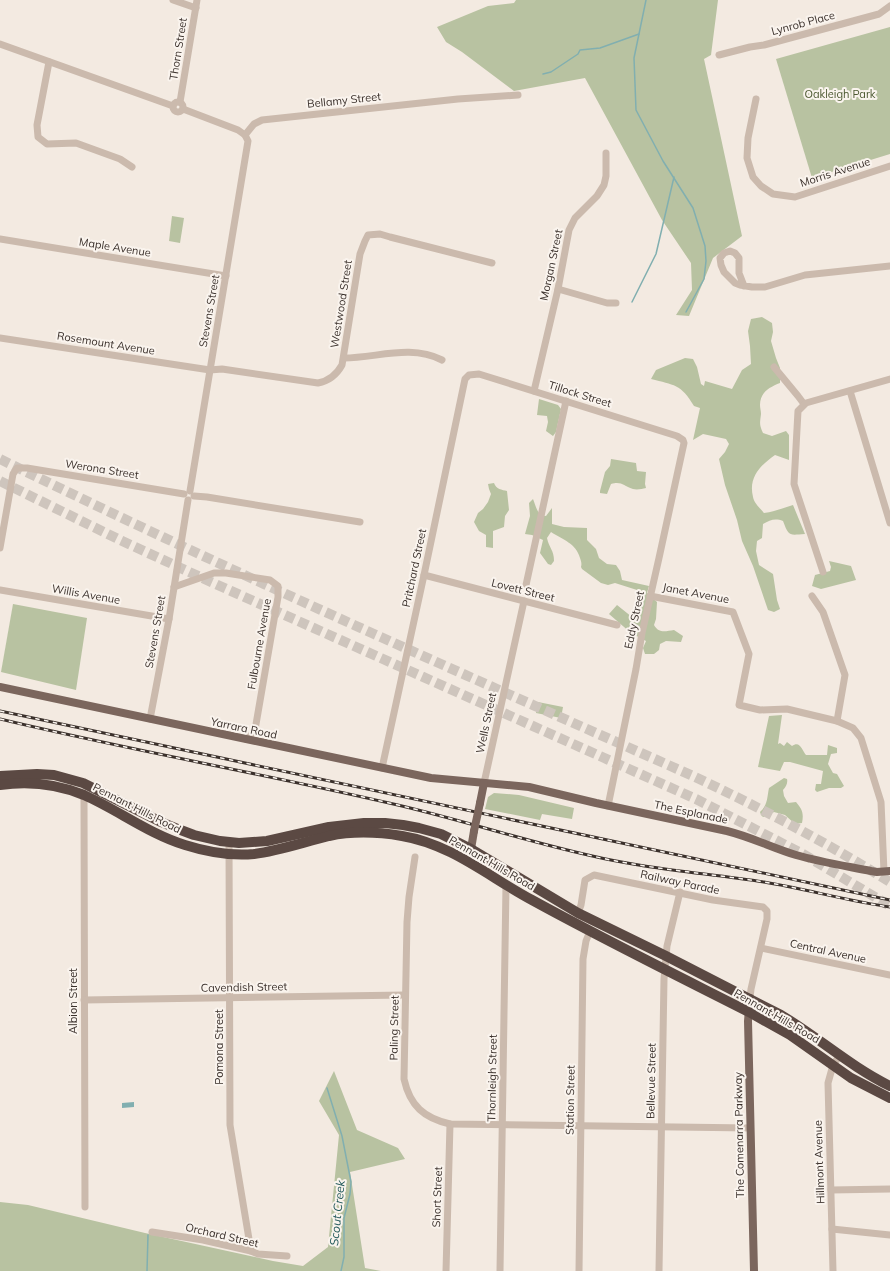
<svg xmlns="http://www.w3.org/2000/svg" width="890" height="1271" viewBox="0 0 890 1271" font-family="Mulish,sans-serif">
<rect width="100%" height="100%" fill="#f3eae1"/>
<g fill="#b8c2a1">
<path d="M516,0H718L711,55L704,59L742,236L713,258L689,316L676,315L692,290L691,263L662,220L585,78L514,91L462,52L446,42L437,27L488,6L514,3Z"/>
<path d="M890,27V154L812,178L776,59Z"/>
<path d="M172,216L184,218L180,243L169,241Z"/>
<path d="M762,317L772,323L773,332L771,341L776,358L780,368V383C770,387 760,392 760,405C760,408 761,411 761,414C760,423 759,424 763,433L772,436L786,431L789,435V460L775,455C761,465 748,477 753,497C754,503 760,508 764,513C774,512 783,508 793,505L805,534C789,535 789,537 783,521C775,518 770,520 763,524L762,538L757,541L756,551L759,565L773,574L777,600L780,609L774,612L768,610L753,566L742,541L737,520L725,485L719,459L725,452L729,444L726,439L703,434L693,440L700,408L694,406C681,384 674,385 651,379L656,370L685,358L693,359L697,367L701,384L704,386L705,381L732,389L742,370L751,364L750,346L748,331L751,319Z"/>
<path d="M539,399L558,405L561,409L556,432L553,436L546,431L548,422L547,416L537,415Z"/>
<path d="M611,459L636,463L637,471L646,472L645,484L646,488C642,489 637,490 633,489C623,486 622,481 611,484L607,494L600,493V491L605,472L610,466Z"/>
<path d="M494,483C496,489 502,490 507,491L509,510L505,516L504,527L493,531V548L486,547V535L479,531L474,522L478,513L483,509L488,502L491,494L489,489L488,484Z"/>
<path d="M533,499C536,506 537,516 546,516L552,508V524L564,527L587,528V540L596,549L599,558L607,564L616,565L620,571L622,580L649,586L647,593L657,602L656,619L654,625C659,634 666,631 674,630L683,636L681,642L666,641L660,644L659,650L654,654H645L643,648L646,641L631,633L609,614L617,605L632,617L642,594L637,590L615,583L608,585L601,583L582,569L581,567C582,563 581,561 580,558C576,543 563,540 551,532L547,538C549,548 554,550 554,561L551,565L548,564L540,553L543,540L532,535L525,534L530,516L529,503Z"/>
<path d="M829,561L851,566L856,580L821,589L812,586L815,575L830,571L831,567Z"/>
<path d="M13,604L87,618L76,690L1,672Z"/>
<path d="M538,702L563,707L561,718L536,713Z"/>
<path d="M782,715L778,744L780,743L784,746L787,742L792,746C800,740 802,750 806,755H827L828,745L837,748V753L831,754L828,764L833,773L837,774L844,786L841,788H829L817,792L815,790L816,784H821L823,771L790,762H784L780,771L758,767L769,716Z"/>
<path d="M784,778L787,779C788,783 786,787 783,790L784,796L788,803L796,802C802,809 804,813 802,823L795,824L785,815L774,812L769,815L763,817L761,815L760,812C768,805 767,797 769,788Z"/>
<path d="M494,793L519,795L574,808L572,819L542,814L540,820L485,809L488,797Z"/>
<path d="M334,1071L357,1130L398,1148L405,1159L350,1172L365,1268L381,1271H0V1202L28,1205L145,1233L273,1261L303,1266L328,1247L339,1135L319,1101Z"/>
</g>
<path fill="#81afb0" d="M134,1102V1107L122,1108V1103Z"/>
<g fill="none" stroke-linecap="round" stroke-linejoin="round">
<g stroke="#81afb0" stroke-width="1.5">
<path d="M646,0L634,58L636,110L663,161L693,208L705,246L706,261L704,279L686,312"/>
<path d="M543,74L551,72L578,54L580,50L600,48L639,34"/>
<path d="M632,302L656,254L674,177"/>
<path d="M327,1088L342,1136L351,1182L350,1194L344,1218V1257L341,1271"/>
<path d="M147,1271L148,1235"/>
</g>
<g stroke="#cec5bd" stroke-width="10" stroke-dasharray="10 5" stroke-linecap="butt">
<path d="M0,459C228,571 461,673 693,776C761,808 827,843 890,882"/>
<path d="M0,481L120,540L211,582L696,799L803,854L890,906"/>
</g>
<g stroke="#cbbaad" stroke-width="7">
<path d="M173,0L196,8"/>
<path d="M0,44L173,106"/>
<path d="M719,55L750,47L764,45L879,14L890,6"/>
<path d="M49,62L37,125L38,137L47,144L76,143L120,159L132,167"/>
<path d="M756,99L748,138L747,158L753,177L761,186L773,194L795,197L890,166"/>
<circle cx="178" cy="107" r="5"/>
<path d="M180,102L197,0"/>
<path d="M183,109L238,130L245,135L248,141L190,491"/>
<path d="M245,135L254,124L262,120L458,99L518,95"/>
<path d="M0,239L226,276"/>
<path d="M744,286L739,273V258L735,253L730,251L724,253L720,258L721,265L724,272L735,283L740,285L752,287H765L805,275L890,266"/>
<path d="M558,289L607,303H616"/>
<path d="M0,338L210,370L222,369L318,383C329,381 337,374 342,365L360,254L365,241L368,235L380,234L390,237L492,263"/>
<path d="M344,358C377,358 410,344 442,360"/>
<path d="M774,367L798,396L804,404"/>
<path d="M534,391L558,289L569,230L575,218L597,196L604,185L606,176V153"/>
<path d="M850,391L890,523"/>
<path d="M194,496L207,497L360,522"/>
<path d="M0,548L13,474L17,468H27L184,494"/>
<path d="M823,572L794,484L798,411L806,403L890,379"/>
<path d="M424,575L617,625"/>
<path d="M526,585L566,401"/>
<path d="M174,587L214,573H226L270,580L278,586V597L255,730L251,735L246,739"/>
<path d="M0,590L169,619"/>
<path d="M650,596L733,612L749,654L739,705L760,710L787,709L837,721L853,728L861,738L881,802L884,872"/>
<path d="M812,596L823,612L845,675L837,721"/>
<path d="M150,719L169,619L188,500"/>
<path d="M382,768L424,575L465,379L469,375L479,374L677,436L683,440L684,443L659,558L642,633L636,669L608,806"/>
<path d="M484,783L524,601"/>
<path d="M84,795L85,1207"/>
<path d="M229,842L230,1125L251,1251"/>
<path d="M415,857L409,897L407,922L404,1079C410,1106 424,1118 450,1124L750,1128"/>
<path d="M578,913L581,905L585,880L594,875L713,900L763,907L767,911V919L751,989L750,998"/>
<path d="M761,948L890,975"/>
<path d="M84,1000L405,995"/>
<path d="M831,1190L890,1189"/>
<path d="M832,1229L890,1235"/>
<path d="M152,1232L203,1240L251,1251L258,1254L287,1256"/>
<path d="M446,1271L450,1124"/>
<path d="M500,1271L506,885"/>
<path d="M579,1271L583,959L586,941L590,931"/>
<path d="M659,1271L664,979L667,946L680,892"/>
<path d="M833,1271L828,1083L833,1065L840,1055"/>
</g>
<g stroke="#7b665d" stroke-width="8">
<path d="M0,687L431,778L529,787L596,803L727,831C751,837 773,848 796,855C820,862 846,866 871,871L877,872L890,871"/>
<path d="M480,803L484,783"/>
<path d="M471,849L474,831"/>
<path d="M750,998L748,1021L754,1271"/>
</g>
<g stroke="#5b4943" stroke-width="10">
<path d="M0,776L37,774L54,775L83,783L161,822L178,829L194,835L220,841L239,843L267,841L329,827L364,823H385L403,825L419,828L441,834L471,849L578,913L666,956L781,1015C818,1037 851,1067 890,1086"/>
<path d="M0,785C28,781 57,784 84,795C118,810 149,834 185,845C207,852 231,856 254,854C279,851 304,842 329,836C353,831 378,832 402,836C451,844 489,877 532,900C603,939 676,975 749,1012L790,1035L851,1078L890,1098"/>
</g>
<defs>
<g id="rail">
<path d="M0,711L890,900"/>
<path d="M0,719C129,750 260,773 389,803C456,818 521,840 588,855C646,869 706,873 764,882C806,889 848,901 890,907"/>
</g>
</defs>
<use href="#rail" stroke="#3a302b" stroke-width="3"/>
<use href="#rail" stroke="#faf4ee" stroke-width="1.5" stroke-dasharray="4.5" stroke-linecap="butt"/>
<path stroke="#7b665d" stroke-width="8" d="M474,831L480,803"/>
</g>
<g text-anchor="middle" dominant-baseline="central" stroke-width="4" stroke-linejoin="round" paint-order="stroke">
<g font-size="11" fill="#3a302b" stroke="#faf4ee">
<text transform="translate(803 23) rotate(-15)">Lynrob Place</text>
<text transform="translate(178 49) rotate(-81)">Thorn Street</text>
<text transform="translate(344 100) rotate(-6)">Bellamy Street</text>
<text transform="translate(835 172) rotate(-18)">Morris Avenue</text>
<text transform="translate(115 247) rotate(9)">Maple Avenue</text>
<text transform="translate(551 265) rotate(-78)">Morgan Street</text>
<text transform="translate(341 304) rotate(-81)">Westwood Street</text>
<text transform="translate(209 311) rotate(-80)">Stevens Street</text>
<text transform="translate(106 343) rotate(9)">Rosemount Avenue</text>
<text transform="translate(580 394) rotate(17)">Tillock Street</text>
<text transform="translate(102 469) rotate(9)">Werona Street</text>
<text transform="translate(414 568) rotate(-78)">Pritchard Street</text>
<text transform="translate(523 590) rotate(14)">Lovett Street</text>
<text transform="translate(696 593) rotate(11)">Janet Avenue</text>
<text transform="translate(86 594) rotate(10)">Willis Avenue</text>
<text transform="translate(634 620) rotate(-78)">Eddy Street</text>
<text transform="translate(155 632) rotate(-80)">Stevens Street</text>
<text transform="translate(259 644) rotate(-80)">Fulbourne Avenue</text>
<text transform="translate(486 723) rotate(-78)">Wells Street</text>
<text transform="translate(244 728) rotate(12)">Yarrara Road</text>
<text transform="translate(137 808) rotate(27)">Pennant Hills Road</text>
<text transform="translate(691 812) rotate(12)">The Esplanade</text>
<text transform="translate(492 863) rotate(30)">Pennant Hills Road</text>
<text transform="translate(680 882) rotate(12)">Railway Parade</text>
<text transform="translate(828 951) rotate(12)">Central Avenue</text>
<text transform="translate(244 987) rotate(-1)">Cavendish Street</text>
<text transform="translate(73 1001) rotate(-90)">Albion Street</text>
<text transform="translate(777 1016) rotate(30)">Pennant Hills Road</text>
<text transform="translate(394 1028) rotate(-89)">Paling Street</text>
<text transform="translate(219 1047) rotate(-90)">Pomona Street</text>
<text transform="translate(492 1078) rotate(-89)">Thornleigh Street</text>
<text transform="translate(651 1081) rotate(-89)">Bellevue Street</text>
<text transform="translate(570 1100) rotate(-89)">Station Street</text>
<text transform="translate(739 1135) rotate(-91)">The Comenarra Parkway</text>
<text transform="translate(819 1162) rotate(-92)">Hillmont Avenue</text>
<text transform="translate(437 1197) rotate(-88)">Short Street</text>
<text transform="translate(222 1235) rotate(13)">Orchard Street</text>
</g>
<g font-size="11" fill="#4b5830" stroke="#faf4ee">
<text x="840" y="94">Oakleigh Park</text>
</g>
<g font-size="12" font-style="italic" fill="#22595b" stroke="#faf4ee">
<text transform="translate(337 1213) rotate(-84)">Scout Creek</text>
</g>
</g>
</svg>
